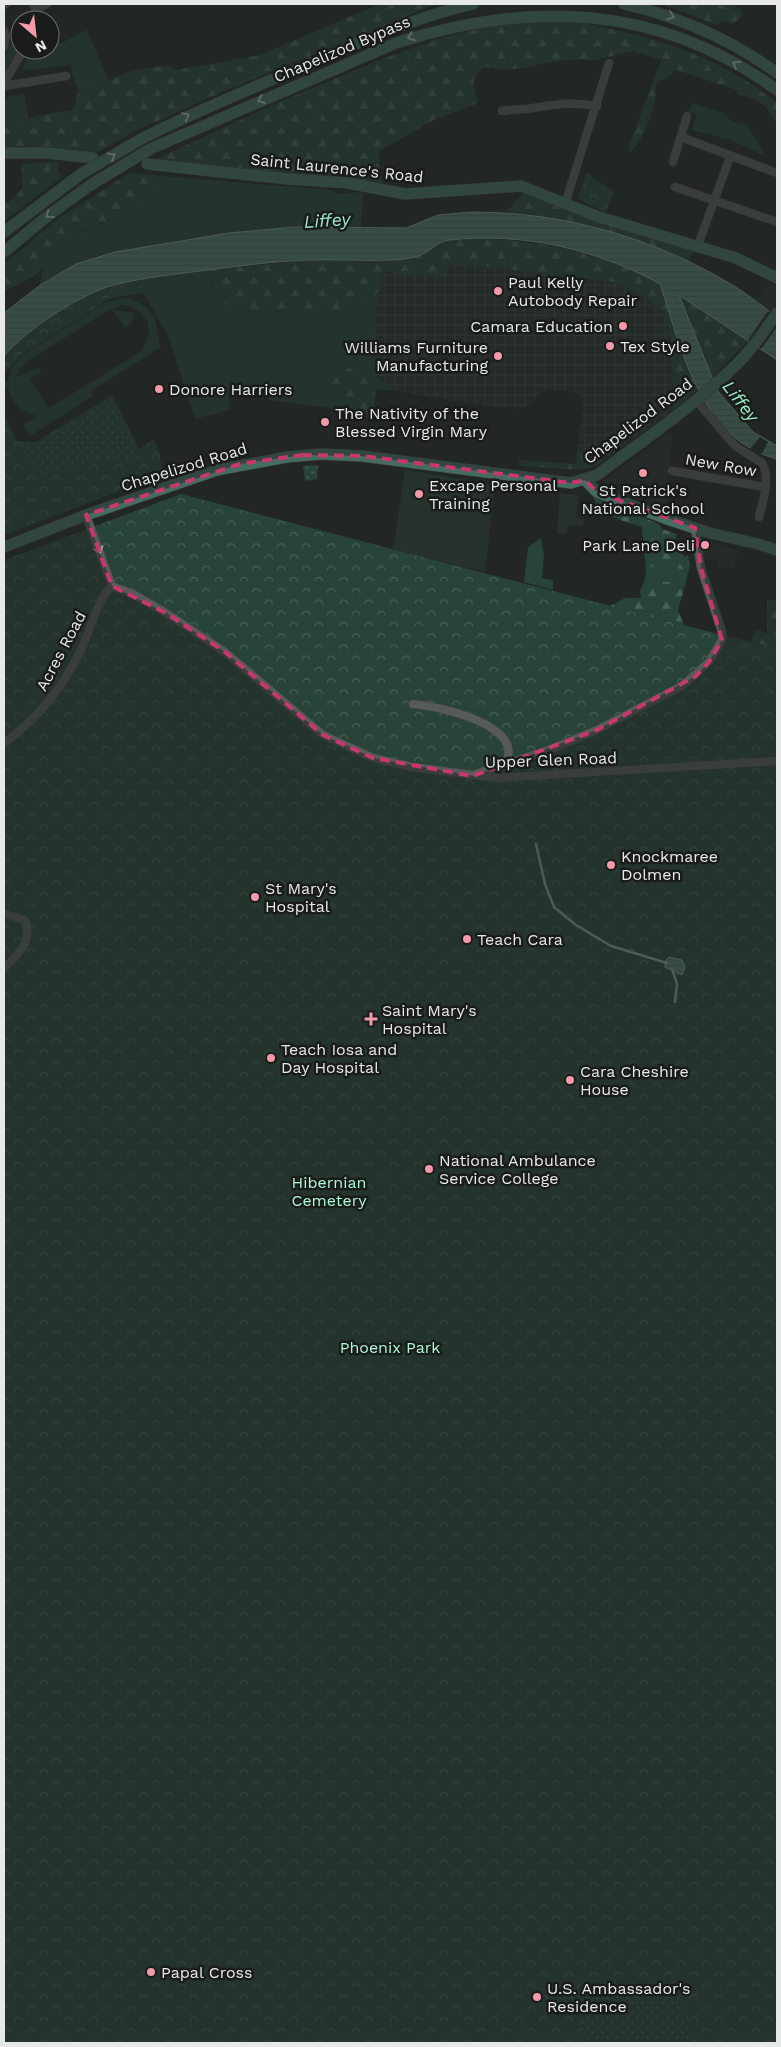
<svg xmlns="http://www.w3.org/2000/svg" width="781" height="2047" viewBox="0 0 781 2047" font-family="'Work Sans',sans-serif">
<defs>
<pattern id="industrial-grid" width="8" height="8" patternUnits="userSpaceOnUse" patternTransform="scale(1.25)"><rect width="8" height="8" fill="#28322d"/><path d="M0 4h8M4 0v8" fill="none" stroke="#3d4641"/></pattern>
<pattern id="forest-firs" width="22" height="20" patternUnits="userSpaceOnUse" patternTransform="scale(1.25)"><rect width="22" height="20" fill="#284438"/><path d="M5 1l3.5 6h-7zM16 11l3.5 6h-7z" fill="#475f55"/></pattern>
<pattern id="cemetery-stones" width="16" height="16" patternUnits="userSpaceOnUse" patternTransform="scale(1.25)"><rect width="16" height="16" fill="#284438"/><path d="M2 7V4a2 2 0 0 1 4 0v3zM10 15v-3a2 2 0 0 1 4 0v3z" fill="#475f55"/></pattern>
<pattern id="park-crowns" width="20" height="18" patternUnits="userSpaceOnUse" patternTransform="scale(1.25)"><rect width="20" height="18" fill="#284438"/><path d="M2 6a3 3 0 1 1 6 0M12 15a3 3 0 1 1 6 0" fill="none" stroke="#475f55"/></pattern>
<pattern id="garden-dots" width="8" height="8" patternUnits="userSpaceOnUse" patternTransform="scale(1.25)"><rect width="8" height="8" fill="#284438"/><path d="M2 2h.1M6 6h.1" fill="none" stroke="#475f55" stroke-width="1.8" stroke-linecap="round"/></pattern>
<pattern id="water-rules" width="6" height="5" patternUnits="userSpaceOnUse" patternTransform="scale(1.25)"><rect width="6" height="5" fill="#507d68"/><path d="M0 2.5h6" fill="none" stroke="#4b6458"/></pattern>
</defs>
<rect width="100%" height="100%" fill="#222624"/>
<g fill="#28322d">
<path d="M768,282L777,287V302L772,310L768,311L753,300L761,295Z"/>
<path d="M670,432L672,437L666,510L602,487L603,482Z"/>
<path d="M405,470L495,484L485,572L393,549Z"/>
<path d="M560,493L579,495L576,518L584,519L583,526L568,525L567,534H557Z"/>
<path d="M702,539L738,550L734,568L726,566L720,569L716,559L702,560L700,541Z"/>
</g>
<path fill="url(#industrial-grid)" d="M454,263L615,282L648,298L666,317L670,331L674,410L604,460L592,453L583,458L578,447L583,401L579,393L544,389L529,405L518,409L473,404L396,391L374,375L375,327L381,272L438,276Z"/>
<g fill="#284438" fill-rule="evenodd">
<path d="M87,30L108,80L98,84L85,83L78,91L70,65L22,71C29,53 31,50 50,50V39L54,35L60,44Z"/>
<path d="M20,37V46L4,73C4,59 5,44 20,37Z"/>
<path d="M24,94L29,120L4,127V102L7,97Z"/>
<path d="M692,103L724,113L731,121L747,125L767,157L731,140L692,130L697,114L688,112Z"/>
<path d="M164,176L333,190L337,194L363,192L361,229L296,227L229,233L176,241L77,264L39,286C41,280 42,273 44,267C64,220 155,220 164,176Z"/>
<path d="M209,270L212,288L247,313L302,306L353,311L379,292L375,327L374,375L362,374L339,363L345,388L344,410L269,400L266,386L228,390L230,410L195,419L168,335L143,293L141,279Z"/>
<path d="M125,298C142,301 155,311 157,329C159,336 157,340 161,347L91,391L93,396L30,436L23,425L37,416C21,412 11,402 8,387L4,388V383L8,381L11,368L23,355L106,302ZM122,305C150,307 158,336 137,354L49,408L29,378L41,373L39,368L16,377L19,369L28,361L109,310Z"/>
<path d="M114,310L135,313L132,322L126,328L113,311Z"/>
<path d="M541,538L544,556L542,578L553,580V590L524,582L528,547Z"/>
<path d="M688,555L690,565L684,589L681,583L645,580L646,570L659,564L684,570L685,557Z"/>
</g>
<g fill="url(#forest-firs)">
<path d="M380,4H437L222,92L133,132L99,152L27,146L4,147V127L37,116L71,110L75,105L78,91L85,83L98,84L129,72L160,66H169L176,70L260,55Z"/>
<path d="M662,4H733L742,10L743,15L734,23L721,21L716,25Z"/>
<path d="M569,21C643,33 718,54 777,103V124C763,101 762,102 737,94V90L676,70L671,75L657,83C655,90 656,96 654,103C651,119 641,144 629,153V146L661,60L634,51L590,61C573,54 527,69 506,70C496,71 493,64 481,69L473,82L478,103L434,120L379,151L380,174L385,185L157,161L156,159L272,105L379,60L444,37L499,24Z"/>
<path d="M58,162L60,163L57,168L61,176L59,179L4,221V205L16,196L23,187L21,172L23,164Z"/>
<path d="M129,173L164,176C157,211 96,220 71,238C56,249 48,265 34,276C24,282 13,286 4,292V264L58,219Z"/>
<path d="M523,193L594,221L693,251L688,261C630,234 569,218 506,212Z"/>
<path d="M485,238C552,244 600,251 660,284L697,390L674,410L670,331L666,317L648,298L615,282L454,263L438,276L381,272L379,292L353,311L309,314L302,306C260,311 219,326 209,270L308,260H393L419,256L446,240Z"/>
<path d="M679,295L748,340L712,378Z"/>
<path d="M339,363L362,374L374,375L396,391L376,389L373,415L344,410L345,389L335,394L326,390L325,377Z"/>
<path d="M578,447L583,458L592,453L604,460L592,468L582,470L519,466V460L576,464Z"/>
<path d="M593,497L659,524L662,529L677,534L672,548L680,551L685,557L684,570L659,564L646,570L642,527C622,520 602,518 593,497Z"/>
<path d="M645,580L681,583L684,589L678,610L684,625L610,606L625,598H641L640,591Z"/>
<path d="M756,630L777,636V650L751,642Z"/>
</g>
<path fill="url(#cemetery-stones)" d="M767,600H777V636L767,632Z"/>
<g fill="url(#park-crowns)">
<path d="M587,171L594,179L614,191L606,213L578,199Z"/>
<path d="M141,279L143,293L109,299L21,355L4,374V356C39,317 90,290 141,279Z"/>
<path d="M112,395L139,449L154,439L160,455L162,475L4,535V412L17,441L36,442Z"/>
<path d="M181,494L722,635L762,644L777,650V2043H4V560Z"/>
</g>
<g fill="url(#garden-dots)">
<path d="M110,399L137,451L146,458L95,460L40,475L22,444L37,447Z"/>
<path d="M318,465L317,479L305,481L303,466Z"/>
<path d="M672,1977L677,1980L684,1995L693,2043H587L575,2001L608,1991H646Z"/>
</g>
<g fill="url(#water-rules)" stroke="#7d9d8e">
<path d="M472,212C564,212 655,238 734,286C749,295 763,307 777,317V360L679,295L717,390L753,432L777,446V459C700,439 682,350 660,284C597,249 521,232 449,240C438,241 429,252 419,256C411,258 400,260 392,260C365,261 337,259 309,260C275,261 241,266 208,270C177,274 145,277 114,285C79,295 28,328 4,356V313L39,286L76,264L115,252L229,233L296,227L406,228L438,215Z"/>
<path d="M669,957L682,960L685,967L682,975L665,967V961Z"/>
</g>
<g fill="#222624">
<path d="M768,311L777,317V327L761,349L748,340Z"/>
<path d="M760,437L768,442L761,455L750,449Z"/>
</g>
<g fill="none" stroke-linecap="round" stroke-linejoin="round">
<g stroke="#7d9d8e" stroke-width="2.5">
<path d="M536,844L545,884L554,907L576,925L611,946L667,963"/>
<path d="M672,969L677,984L675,1002"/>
</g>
<defs>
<g id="street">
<path d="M33,4L40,20"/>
<path d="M4,5L6,4"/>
<path d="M36,9L47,4"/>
<path d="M4,31L6,37L4,46"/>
<path d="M4,83L23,50"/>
<path d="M4,86L66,76"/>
<path d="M502,111C510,109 518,110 526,109C553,105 569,101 597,106"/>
<path d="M681,137L777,173"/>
<path d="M673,162L687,116"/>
<path d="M675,187L777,222"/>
<path d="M565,204L609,63"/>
<path d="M698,245L730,157"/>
<path d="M695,399L735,446L762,463C771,477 763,501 759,517"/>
<path d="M672,471L765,487"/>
<path d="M86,515L112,586"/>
<path d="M112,586L133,594L166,613L225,652L323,735L373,758L412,767L496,778L777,761"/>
<path d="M413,704C438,706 530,726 504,765"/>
<path d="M4,743C39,717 60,691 80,652C89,634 97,599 112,586"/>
<path d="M476,774L549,750L597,730L682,686L709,662L722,640V632L701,568L695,528"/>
<path d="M4,914L25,920C33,944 19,952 4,968"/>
</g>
<g id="secondary">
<path d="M624,4C681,17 730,39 777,73"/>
<path d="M143,138C196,111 251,89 306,65C361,42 415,17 473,4"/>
<path d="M150,149L396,43C531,0 659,4 777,90"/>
<path d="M4,153H47L93,158"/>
<path d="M147,164L288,179L348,183L405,194L521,186L599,217L736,258L777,278"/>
<path d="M4,232L81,174"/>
<path d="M4,252L45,218L89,186"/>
<path d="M585,480L597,492L667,519L710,533L758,544L777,550"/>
<path d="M4,547L86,515L217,470L287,457L321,454L362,456L571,483L597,475C645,439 697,404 739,362C754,347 765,330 777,313"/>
</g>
</defs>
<use href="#street" stroke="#404341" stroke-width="9"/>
<use href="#secondary" stroke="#404341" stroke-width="12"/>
<use href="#street" stroke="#565a58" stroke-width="8"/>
<use href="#secondary" stroke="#426d5f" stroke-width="11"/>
<defs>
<g id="secondary-bridge">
<path d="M81,174L143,138"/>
<path d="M89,186L150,149"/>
</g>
</defs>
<use href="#secondary-bridge" stroke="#404341" stroke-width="12" stroke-linecap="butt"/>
<use href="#secondary-bridge" stroke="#426d5f" stroke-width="11"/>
</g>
<defs><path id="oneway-chevron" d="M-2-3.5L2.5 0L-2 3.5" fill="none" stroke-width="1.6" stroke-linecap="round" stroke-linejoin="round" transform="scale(1.25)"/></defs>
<g stroke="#a4b7b1">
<use href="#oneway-chevron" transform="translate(671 16) rotate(18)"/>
<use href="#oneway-chevron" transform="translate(411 37) rotate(159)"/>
<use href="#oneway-chevron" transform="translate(736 64) rotate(-149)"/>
<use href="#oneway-chevron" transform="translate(261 100) rotate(157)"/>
<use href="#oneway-chevron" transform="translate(186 116) rotate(-26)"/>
<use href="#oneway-chevron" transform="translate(112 156) rotate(-30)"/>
<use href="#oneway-chevron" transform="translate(49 215) rotate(144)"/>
</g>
<use stroke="#9ea2a0" href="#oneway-chevron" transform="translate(99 550) rotate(71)"/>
<path d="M0 0H781V2047H0ZM302,455L362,456L571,483L585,480L597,492L695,528L701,568L722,640L709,662L696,676L597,730L473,776L373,758L323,735L225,652L166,613L112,586L86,515L240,464Z" fill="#222624" fill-opacity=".55" fill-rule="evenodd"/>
<path fill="none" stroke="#c73770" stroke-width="4" stroke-dasharray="10 6" stroke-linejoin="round" d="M302,455L362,456L571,483L585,480L597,492L695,528L701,568L722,640L709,662L696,676L597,730L473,776L373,758L323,735L225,652L166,613L112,586L86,515L240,464Z"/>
<g fill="#f39aaa" stroke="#191c1a" stroke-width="2">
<circle cx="498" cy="291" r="5"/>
<circle cx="623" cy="326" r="5"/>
<circle cx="610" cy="346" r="5"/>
<circle cx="498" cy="356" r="5"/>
<circle cx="159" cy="389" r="5"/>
<circle cx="325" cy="422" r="5"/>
<circle cx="643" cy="473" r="5"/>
<circle cx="419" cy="494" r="5"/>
<circle cx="705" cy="545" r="5"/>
<circle cx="611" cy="865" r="5"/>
<circle cx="255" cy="897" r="5"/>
<circle cx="467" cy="939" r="5"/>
<path d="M368.5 1011.5h5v5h5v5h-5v5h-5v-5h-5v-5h5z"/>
<circle cx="271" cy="1058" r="5"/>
<circle cx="570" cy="1080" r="5"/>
<circle cx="429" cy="1169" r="5"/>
<circle cx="151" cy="1972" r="5"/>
<circle cx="537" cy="1997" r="5"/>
</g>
<g text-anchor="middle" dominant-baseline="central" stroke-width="5" stroke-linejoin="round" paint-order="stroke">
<g font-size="16" fill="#e6e9e7" stroke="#191c1a">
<text transform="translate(342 49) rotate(-23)">Chapelizod Bypass</text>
<text transform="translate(337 168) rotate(6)">Saint Laurence's Road</text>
<text transform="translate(638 421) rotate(-37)">Chapelizod Road</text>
<text transform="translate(721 465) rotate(10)">New Row</text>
<text transform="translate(184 467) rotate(-17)">Chapelizod Road</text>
<text transform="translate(61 651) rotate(-62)">Acres Road</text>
<text transform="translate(551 760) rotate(-2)">Upper Glen Road</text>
</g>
<g font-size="16" fill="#e6e9e7" stroke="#191c1a" text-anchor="start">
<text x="508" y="282">Paul Kelly<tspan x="508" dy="18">Autobody Repair</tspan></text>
<text x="613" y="326" text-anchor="end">Camara Education</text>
<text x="620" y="346">Tex Style</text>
<text x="488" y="347" text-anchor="end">Williams Furniture<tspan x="488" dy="18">Manufacturing</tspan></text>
<text x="169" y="389">Donore Harriers</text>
<text x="335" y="413">The Nativity of the<tspan x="335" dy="18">Blessed Virgin Mary</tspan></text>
<text x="429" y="485">Excape Personal<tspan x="429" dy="18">Training</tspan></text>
<text x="643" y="490" text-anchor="middle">St Patrick's<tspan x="643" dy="18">National School</tspan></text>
<text x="695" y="545" text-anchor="end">Park Lane Deli</text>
<text x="621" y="856">Knockmaree<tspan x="621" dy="18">Dolmen</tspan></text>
<text x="265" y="888">St Mary's<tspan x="265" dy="18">Hospital</tspan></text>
<text x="477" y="939">Teach Cara</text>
<text x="382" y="1010">Saint Mary's<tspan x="382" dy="18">Hospital</tspan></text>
<text x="281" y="1049">Teach Iosa and<tspan x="281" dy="18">Day Hospital</tspan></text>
<text x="580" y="1071">Cara Cheshire<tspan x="580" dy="18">House</tspan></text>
<text x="439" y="1160">National Ambulance<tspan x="439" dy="18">Service College</tspan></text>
<text x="161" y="1972">Papal Cross</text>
<text x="547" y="1988">U.S. Ambassador's<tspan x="547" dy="18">Residence</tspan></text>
</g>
<g font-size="16" fill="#acf7d4" stroke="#191c1a">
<text x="329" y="1182">Hibernian<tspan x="329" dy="18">Cemetery</tspan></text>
<text x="390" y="1347">Phoenix Park</text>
</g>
<g font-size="18" font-style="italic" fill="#9ce7c5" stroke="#191c1a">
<text transform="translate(327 220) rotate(-4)">Liffey</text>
<text transform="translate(741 401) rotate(52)">Liffey</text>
</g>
</g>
<rect width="781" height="2047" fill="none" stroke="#e6e9e7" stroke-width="10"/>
<g transform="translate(35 35) rotate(152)"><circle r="24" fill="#191c1a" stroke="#6b6e6c"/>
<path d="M0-4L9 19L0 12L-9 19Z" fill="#f39aaa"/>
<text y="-8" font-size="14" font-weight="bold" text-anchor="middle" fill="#e6e9e7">N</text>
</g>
</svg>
